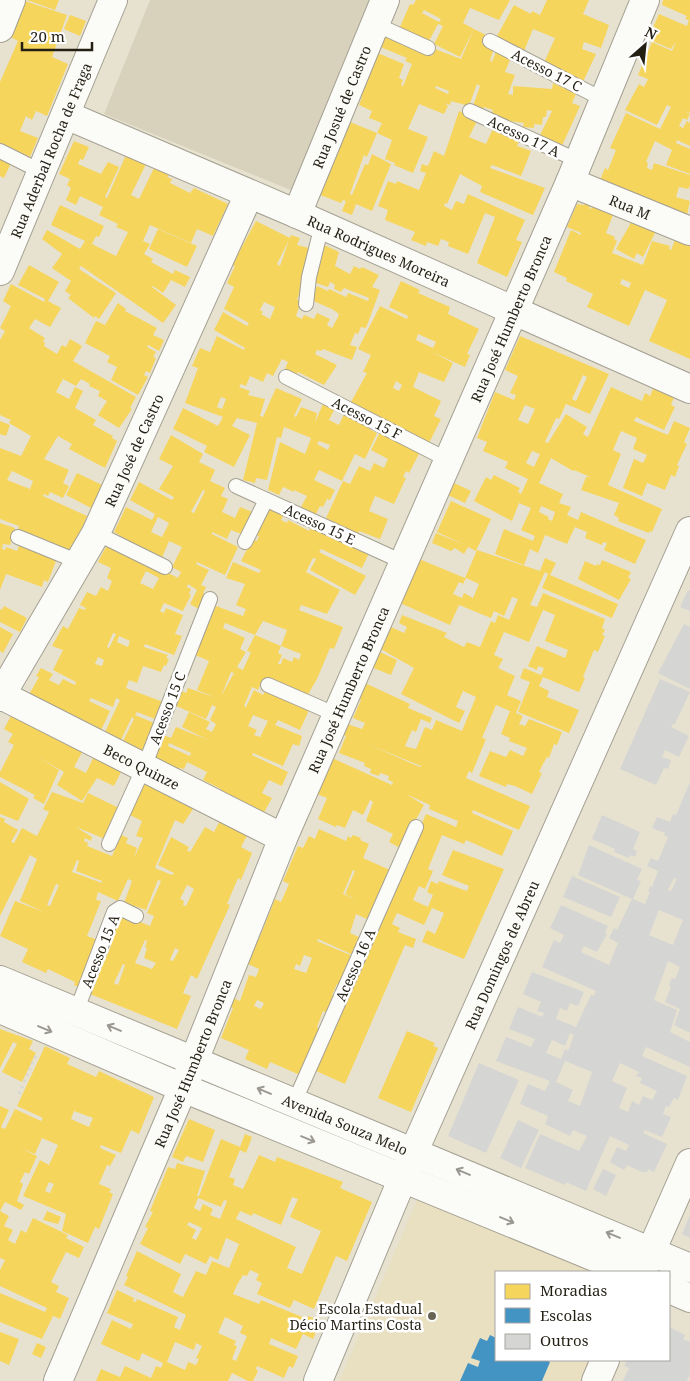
<svg xmlns="http://www.w3.org/2000/svg" width="690" height="1381" viewBox="0 0 690 1381" font-family="'Noto Serif',serif">
<rect width="100%" height="100%" fill="#e7e2d0"/>
<path fill="#e9e0c2" d="M420,1193L603,1272H496V1360H592L583,1381H339Z"/>
<path fill="#d8d2bc" d="M150,0H377L298,193L104,114Z"/>
<g fill="#f6d55c" fill-rule="evenodd">
<path d="M27,0H59L55,10Z"/>
<path d="M416,0H510L499,20L470,8L463,23L474,29L460,57L434,44L443,26L438,24L428,43L400,27L410,4L413,5ZM424,10L441,19L439,22L422,13Z"/>
<path d="M547,0H589L583,14L609,25L601,48L584,42L582,49L596,54L582,84L543,65L555,38L533,29L524,51L496,38L514,5L531,14L532,11L540,15Z"/>
<path d="M663,0H690V113L685,111L690,114L687,120L683,118L679,126L683,128L687,121L690,123V146L677,140L676,143L690,149V174L666,165L672,150L655,141L646,162L648,163L647,168L652,170L654,163L690,175V186L688,189L679,187L676,197L690,201L687,215L600,180L605,168L608,170L616,150L610,148L626,113L660,129L671,107L667,105L657,125L625,110L639,84L644,87L648,79L638,75L652,42L672,51L676,42L671,49L648,39L659,14L687,26L689,20L685,19L687,16L662,5Z"/>
<path d="M25,1L67,15L52,57L68,64L47,116L36,111L32,120L26,116L20,131L38,138L30,157L0,143V82L18,41L7,35L14,19L18,21Z"/>
<path d="M70,15L86,21L80,36L64,29Z"/>
<path d="M474,29L486,35L482,44L494,49L490,60L492,62L496,52L510,60L505,72L515,75L508,94L513,95V86L552,89L553,83L576,94L572,103L580,106L561,148L539,137L552,111L547,110L546,117H543L542,125L534,124V128L523,127L524,123L510,121L509,124L497,118L499,115L492,113L493,110L484,107L482,113L472,109L480,86L477,84L469,106L451,101L450,105L445,103L448,106L444,114L419,104L408,129L428,137L413,173L394,165L395,163L385,159L392,140L377,133L382,123L369,118L372,111L359,105L362,97L357,95L375,52L404,64L399,78L403,80L401,85L403,86L412,64L405,61L407,58L378,46L382,35L432,56L435,49L461,59ZM436,86L449,91L448,94L435,88Z"/>
<path d="M459,111L478,119L469,137L486,144L494,126L520,139L517,146L531,151L521,176L492,165L490,168L545,188L533,215L480,192L482,186L460,174L447,204L445,203L444,206L452,210L456,201L464,204L468,194L525,220L516,240L522,242L507,277L477,263L495,217L485,213L468,254L448,246L449,242L441,239L438,246L427,242L426,246L411,240L415,232L385,220L388,210L378,206L388,181L396,184L397,181L419,190L426,173L420,171L422,164L428,166L434,151L444,156Z"/>
<path d="M350,122L377,133L367,157L364,155L350,194L352,195L365,164L368,165L372,154L391,164L372,211L356,204L352,215L342,211L346,201L343,200L341,203L315,193Z"/>
<path d="M74,141L89,147L83,160L80,159L78,164L101,174L108,162L119,167L105,197L107,198L126,155L146,164L131,195L139,199L154,168L169,175L167,177L172,179L170,183L190,193L194,188L228,204L213,236L197,229L191,243L150,225L143,241L150,244L144,254L153,259L151,262L173,274L175,270L190,277L185,287L171,280L163,293L153,286L152,287L176,305L163,323L81,266L79,269L116,293L99,319L95,316L94,318L68,298L71,295L65,291L71,281L52,268L62,254L42,239L47,230L80,249L85,241L51,225L60,205L104,226L99,237L96,236L92,244L116,256L128,232L116,227L118,224L99,215L103,207L80,196L76,205L66,200L71,188L67,185L70,179L59,174Z"/>
<path d="M0,158L11,163L4,178L0,176Z"/>
<path d="M596,198L621,209L618,217L613,215L606,233L615,237L614,239L617,241L612,253L643,265L652,241L670,246L669,249L671,250L675,240L690,239V359L649,341L667,300L645,290L629,326L587,307L593,294L566,281L567,278L554,272L571,230L581,235V233L567,227L577,204L584,205L586,201L591,204L589,208L591,209ZM622,279L631,283L629,288L620,284Z"/>
<path d="M633,219L656,231L643,257L637,253L634,259L616,249Z"/>
<path d="M256,221L290,238L291,235L300,238L297,245L313,249L297,300L301,301L296,316L302,319L304,315L314,319L317,313L330,319L327,325L332,328L338,317L339,314L332,309L311,300L317,286L328,291L329,289L346,297L348,293L368,301L369,298L344,288L341,292L334,289L335,285L330,282L328,287L316,283V277L312,276L322,244L339,252L335,266L350,274L354,266L360,269L362,267L379,275L372,287L380,290L366,328L361,327L358,334L355,333L350,345L357,347L352,360L323,349L321,351L317,350L315,354L337,365L324,385L298,372L296,375L285,369L288,362L282,359L273,376L267,373L263,382L250,376L246,386L241,384L239,387L250,391L248,395L265,399L260,416L263,417L276,388L302,399L294,416L296,417L301,407L317,413L315,422L324,402L335,408L329,420L339,425L344,414L370,427L369,429L377,433L365,459L355,454L342,481L319,470L314,480L335,490L330,500L327,499L323,507L320,506L316,514L301,507L307,496L294,490V492L283,487L279,495L268,490L280,442L305,454L311,438L284,427L281,438L277,437L267,480L256,478L255,483L243,480L257,423L237,418L232,426L250,435L234,467L204,452L207,446L173,429L183,408L218,426L223,417L185,403L198,368L192,366L200,348L210,352L217,336L244,350L245,348L214,330L223,312L247,326L249,323L224,309L234,287L227,283L235,266L232,265ZM289,240L280,266L277,264ZM264,302L275,307L270,319L261,314L263,312L260,310ZM221,397L226,399L222,409L217,407ZM319,441L330,445L328,450L317,444Z"/>
<path d="M158,229L197,246L187,267L149,249Z"/>
<path d="M29,265L59,282L48,301L61,308L50,327L35,319L29,328L45,338L43,341L45,343L44,346L57,354L62,345L66,347L70,339L82,346L73,361L136,397L130,408L132,409L119,428L98,415L107,401L98,396L100,391L89,386L90,384L81,379L76,386L63,379L56,392L69,399L75,387L83,391L75,408L96,420L93,425L113,436L112,438L117,441L105,468L69,449L72,444L58,436L44,459L69,470L63,483L69,486L63,498L50,492L48,496L44,494L43,496L87,516L75,544L73,543L68,552L18,530L19,526L0,519V448L21,456L31,436L9,423L11,420L0,415V340L5,331L0,328L11,306L3,301L11,284L44,302L45,299L18,285ZM12,471L33,481L30,489L7,480Z"/>
<path d="M401,281L420,290L418,293L450,307L448,314L479,329L467,354L470,355L465,367L432,352L453,363L444,382L419,372L413,387L441,401L434,416L441,419L428,445L353,408L355,404L351,402L367,373L363,372L371,355L358,349L380,306L407,319L408,316L389,307ZM418,334L436,342L433,348L416,340ZM396,381L402,385L399,391L393,388Z"/>
<path d="M118,303L126,309L125,311L157,328L153,335L164,340L159,351L148,345L147,347L156,352L153,357L156,358L150,373L146,371L144,375L148,377L138,395L111,380L117,367L107,362L110,356L85,343L96,321L105,325Z"/>
<path d="M520,336L609,374L590,414L566,404L559,419L556,418L545,442L548,443L566,414L587,427L583,434L588,437L611,387L642,401L645,393L650,396L654,387L674,397L671,405L675,407L664,430L636,417L634,421L668,435L674,421L690,428L684,442L687,444L677,465L679,466L675,477L671,475L665,490L647,483L642,496L623,488L634,459L643,463L647,455L633,449L637,438L621,431L613,450L621,454L608,485L662,509L652,532L650,531L649,533L618,521L619,518L614,515L619,503L581,490L586,477H590L574,470L573,471L551,458L539,483L563,494L559,503L571,507L567,515L578,520L581,512L646,540L635,564L604,550L607,543L603,542L602,545L585,538L587,532L575,527L567,544L545,535L538,553L530,549L524,565L495,554L504,529L533,541L535,536L521,530L531,508L519,503L512,521L474,501L486,477L491,480L494,475L520,488L518,492L521,494L528,479L505,468L508,462L483,451L487,442L477,438L495,392L514,400L516,395L510,393L518,376L505,370ZM583,375L587,377L576,401L572,399ZM525,405L535,409L528,424L518,420ZM532,451L540,454L534,467L526,463ZM541,506L555,512L552,521L548,519L549,517L539,512Z"/>
<path d="M0,421L10,425L6,436L0,434Z"/>
<path d="M380,432L420,452L409,473L406,471L403,477L406,478L394,504L375,496L369,511L388,519L380,539L359,531L358,534L326,518L343,481L350,484L359,466L370,471L374,463L384,468L388,459L371,450Z"/>
<path d="M171,435L203,454L199,462L215,470L210,481L225,488L221,496L228,499L222,512L235,518L240,507L255,513L244,535L231,530L227,539L212,532V534L238,547L225,575L197,562L196,564L209,570L201,585L206,587L203,593L206,594L199,609L190,604L197,590L188,584L187,587L191,589L189,594L191,595L183,611L164,603L160,611L164,613L166,608L183,615L175,634L182,636L174,655L145,644L144,647L168,655L166,658L169,659L166,666L164,665L161,672L143,666L137,683L129,680L126,688L163,702L155,719L137,712L135,715L154,723L142,752L122,743L134,719L132,717L120,742L104,734L120,700L116,698L113,707L91,698L89,701L110,711L98,737L27,698L39,677L36,676L41,668L53,674L49,680L59,685L63,679L75,685L76,682L53,670L63,650L52,646L63,626L68,629L79,608L84,610L86,608L80,605L87,592L96,596L101,587L108,591L112,581L107,578L111,568L98,562L108,543L178,578L181,572L172,567L182,547L169,541L161,560L114,532L126,507L152,520L155,514L130,500L139,482L172,500L174,497L159,489L173,466L159,459ZM203,490L205,491L194,513L191,512ZM158,517L169,523L162,537L151,532ZM146,571L159,578L153,589L140,583ZM113,633L116,634L109,648L107,647ZM119,636L130,641L128,647L117,642ZM98,657L104,660L102,666L95,664Z"/>
<path d="M77,473L102,485L91,508L66,495Z"/>
<path d="M454,483L471,491L465,503L448,495Z"/>
<path d="M451,501L491,519L476,551L468,547L464,554L455,548L451,551L432,543L436,533L465,545L437,532Z"/>
<path d="M268,507L284,514L281,520L287,523L288,520L309,531L312,526L369,553L362,568L321,549L319,552L366,576L355,595L310,570L316,559L313,558L306,572L340,590L327,614L301,605L299,610L343,627L334,649L330,648L317,679L306,698L263,679L258,690L252,687L244,706L246,707L254,690L263,695L266,688L310,708L300,730L278,720L275,725L302,736L299,746L293,744L283,766L253,753L252,755L288,772L282,786L269,780L262,793L272,798L261,818L217,797L221,789L203,780L207,772L187,762L184,769L180,768L177,773L152,762L163,735L171,738L176,727L208,740L182,727L189,712L210,722L206,729L212,732L216,724L210,720L216,707L212,705L206,719L174,705L180,690L186,693L188,688L216,698L197,690L209,661L195,655L216,606L243,616L246,609L236,605L245,584L226,578L233,562L259,573L261,570L241,561L252,539L257,541L259,536L254,534ZM263,621L287,630L281,646L301,654L299,660L294,657L292,662L283,658L281,664H278L282,655L278,653L281,646L255,635L247,651L251,652L243,670L237,667L246,652L240,649L245,638L223,628L225,623L255,635ZM231,672L234,673L221,696ZM253,715L268,721L260,737L254,735L257,730L248,726ZM169,743L191,753L190,756L168,746Z"/>
<path d="M0,523L15,528L10,545L3,544L2,549L5,550L6,547L17,551L20,543L57,558L48,582L44,580L42,587L6,574L0,590Z"/>
<path d="M477,550L540,571L545,558L556,563L550,575L618,604L612,618L542,588L548,574L545,572L530,605L537,607L543,593L605,619L602,628L605,630L602,635L605,636L598,652L594,650L583,677L585,678L579,692L543,677L539,686L549,691L547,697L579,710L569,733L518,712L530,682L520,678L524,668L541,675L544,668L538,666L537,670L528,666L537,646L565,658L568,650L545,641L555,615L543,610L529,642L504,632L494,655L503,659L498,668L515,676L507,695L521,701L516,713L523,716L519,724L525,726L529,719L562,732L557,745L554,744L549,758L547,757L543,764L539,772L542,773L532,794L515,786L507,784L506,787L479,776L490,751L506,757L510,750L523,756L527,748L509,741L510,738L501,734L510,711L496,705L482,738L486,739L472,773L469,771L466,778L530,806L519,830L473,810L472,813L513,831L502,856L466,840L464,844L442,835L428,869L433,871L425,889L419,886L413,900L428,907L433,895L427,892L431,881L438,884L439,881L467,891L469,886L442,875L453,850L504,869L464,959L422,942L427,930L435,934L444,913L432,908L424,925L397,913L392,924L400,928L398,932L416,939L413,948L405,945L345,1084L314,1070L426,814L456,827L458,821L429,809L430,805L406,794L424,805L414,823L411,821L400,848L389,842L393,834L366,821L373,802L370,800L363,815L353,810L345,828L337,825L336,827L318,819L327,798L317,794L332,758L392,785L393,782L388,780L389,776L380,773L379,776L370,773L371,769L364,766L365,763L339,753L346,736L342,734L347,724L362,729L365,723L353,718L361,700L358,698L365,683L410,704L408,708L432,718L430,723L421,719L416,732L412,730L405,746L407,747L416,749L425,727L432,730L436,720L462,731L476,697L463,691L456,707L465,711L459,723L401,694L414,668L379,648L389,626L404,633L407,627L399,623L402,615L447,633L444,637L464,647L467,642L480,647L491,621L495,623L498,615L509,620L518,599L512,597L504,616L494,611L491,618L459,605L450,625L400,603L419,559L465,578ZM466,578L479,584L473,598L464,593L462,598L453,594L459,582L463,584ZM367,744L421,766L420,767Z"/>
<path d="M602,560L631,572L628,578L631,579L619,600L578,579L585,561L596,566L597,564L600,565Z"/>
<path d="M4,606L27,618L20,632L0,622V609L2,610Z"/>
<path d="M0,627L13,634L3,653L0,651Z"/>
<path d="M378,651L397,660L391,675L371,667Z"/>
<path d="M13,712L85,747L74,767L86,773L96,752L124,766L114,786L97,778L82,801L57,785L64,772L36,756L59,770L44,804L33,798L35,795L0,777V772L14,745L8,742L13,734L4,729Z"/>
<path d="M147,776L195,806L183,824L175,820L155,868L172,875L174,873L158,865L171,837L189,847L187,850L190,852L205,827L214,832L222,817L251,828L241,847L252,853L241,880L238,878L227,904L230,905L197,979L191,975L183,993L191,996L177,1029L90,994L111,946L109,944L121,914L150,926L154,916L147,913L161,881L158,880L146,910L135,906L133,911L123,906L132,881L128,879L118,901L98,892L96,900L101,901L87,936L98,940L78,987L74,985L75,982L48,969L46,973L22,962L28,949L0,936L15,901L44,912L20,901L37,859L30,855L0,916V817L5,819L4,822L18,830L11,842L14,843L22,828L37,836L49,812L43,809L52,792L83,803L88,793L119,808L105,839L76,827L92,837L91,841L85,838L84,841L88,843L87,846L112,856L121,835L128,838L126,843L137,848L134,858L143,838L136,836L142,821L130,815ZM77,860L79,861L76,871L102,881V883L72,872ZM56,884L59,885L50,906L47,905ZM187,885L194,889L186,906L183,905L184,901L180,899ZM145,940L147,941L145,947L147,948L144,958L156,963L152,969L135,963ZM175,948L179,950L173,961L170,960ZM123,964L125,965L118,985L114,983Z"/>
<path d="M0,782L29,799L18,821L0,814Z"/>
<path d="M319,829L346,841L348,836L351,838L353,835L361,838L360,840L369,844L363,858L390,870L369,920L356,914L350,933L361,938L353,955L318,939L317,941L355,957L342,987L337,984L332,995L336,997L328,1013L323,1011L317,1027L320,1029L300,1075L270,1062L267,1069L245,1059L249,1050L221,1038L233,1008L230,1007L233,998L240,1001L249,975L256,977L259,969L248,964L251,952L261,934L275,899L281,902L289,884L283,881L298,846L303,848L309,836L315,839ZM353,870L355,871L345,894L356,900L343,894ZM304,955L312,958L306,973L294,969L296,964L300,966ZM257,1000L264,1003L261,1009L254,1006Z"/>
<path d="M0,1029L33,1041L29,1049L36,1053L22,1082L2,1072L17,1044L13,1042L0,1068Z"/>
<path d="M407,1031L435,1043L433,1046L438,1048L411,1112L378,1098Z"/>
<path d="M45,1046L70,1058L67,1064L96,1077L99,1071L154,1097L139,1134L131,1130L121,1153L101,1145L100,1148L116,1155L110,1166L107,1165L99,1184L111,1189L109,1192L113,1194L99,1229L95,1227L88,1243L62,1231L66,1214L23,1196L40,1160L49,1165L58,1145L42,1138L35,1154L20,1148L37,1156L29,1174L25,1172L20,1182L23,1184L17,1201L24,1205L21,1210L5,1202L0,1211L9,1216L4,1226L13,1230L8,1240L15,1244L21,1230L26,1233L33,1218L68,1235L66,1238L84,1247L79,1258L66,1252L51,1282L59,1286L56,1292L69,1298L60,1319L53,1316L42,1339L0,1322V1293L45,1312L47,1308L0,1286V1270L5,1260L0,1258V1106L9,1110L1,1127L5,1129L15,1109L41,1121L43,1118L17,1106ZM74,1111L93,1118L89,1127L71,1119ZM49,1182L54,1184L50,1193L45,1191Z"/>
<path d="M189,1119L215,1130L203,1162L186,1156L183,1162L172,1157Z"/>
<path d="M245,1134L252,1137L246,1153L240,1150L229,1177L235,1179L233,1185L243,1189L259,1155L275,1162L277,1157L343,1182L340,1188L372,1202L347,1261L336,1256L314,1309L294,1300L290,1308L257,1294L262,1283L256,1280L259,1274L250,1270L247,1276L243,1275L237,1285L233,1294L259,1304L261,1300L307,1319L308,1316L321,1321L313,1339L303,1334L296,1349L271,1338L269,1344L298,1356L293,1368L289,1366L284,1378L257,1366L256,1369L258,1371L253,1381H248L232,1373L228,1381H96L101,1369L120,1377L125,1366L151,1378L156,1366L161,1368L163,1363L142,1353L139,1361L101,1344L112,1320L131,1329L133,1324L107,1313L117,1290L134,1298L133,1301L136,1302L137,1299L178,1317L174,1327L180,1330L186,1315L124,1285L128,1277L126,1276L137,1251L181,1274L173,1292L183,1297L196,1271L206,1275L212,1261L229,1268L239,1244L226,1238L218,1260L210,1256L206,1264L185,1254L180,1264L140,1244L148,1228L145,1227L153,1212L150,1211L168,1167L175,1169L177,1163L205,1171L197,1196H199L221,1139L240,1147ZM292,1197L298,1199L290,1217L321,1231L302,1274L287,1268L296,1247L236,1219L240,1211L252,1216L253,1213L281,1225ZM198,1198L221,1207L224,1200L227,1201L220,1219L210,1215L213,1209L203,1204L200,1211L194,1208ZM189,1222L202,1228L196,1240L192,1238L196,1230L187,1225ZM225,1317L243,1326L240,1333L247,1336L236,1361L232,1359L237,1346L234,1345L236,1341L218,1333ZM175,1342L194,1350L196,1343L202,1346L196,1358L199,1359L196,1365L188,1362L185,1370L167,1362Z"/>
<path d="M47,1211L61,1217L58,1224L43,1220Z"/>
<path d="M0,1332L19,1339L9,1365L0,1361Z"/>
<path d="M37,1343L46,1347L41,1358L32,1354Z"/>
</g>
<path fill="#4393c3" d="M490,1335L496,1338V1360H545L550,1362L542,1381H460L468,1363L478,1367L480,1361L471,1358L480,1338L487,1341Z"/>
<g fill="#d5d5d3" fill-rule="evenodd">
<path d="M688,590L690,591V611L680,607Z"/>
<path d="M684,624L690,627V689L658,673Z"/>
<path d="M660,679L690,692L675,724H673L671,727L689,736L679,757L665,750L662,757L671,760L668,769L664,768L656,785L620,769Z"/>
<path d="M690,782V1033L674,1025L680,1009L665,1002L671,987L669,985L672,978L675,979L680,967L668,961L654,1000L677,1010L670,1032L690,1042V1067L646,1047L642,1056L687,1076L678,1100L674,1098L669,1107L666,1106L663,1114L671,1117L662,1137L645,1130L643,1133L667,1144L654,1172L648,1169L647,1172H642L627,1165L624,1170L610,1162L617,1147L626,1151L629,1145L610,1136L586,1191L566,1182L565,1185L525,1168L540,1134L579,1151L587,1136L573,1130L570,1136L545,1124L548,1116L520,1104L528,1084L545,1091L550,1081L496,1061L506,1037L531,1047L535,1039L509,1029L518,1007L542,1017L544,1013L537,1011L541,1002L523,994L532,972L584,992L578,1006L570,1003L567,1011L560,1008L556,1019L576,1027L591,995L594,996L596,991L542,967L554,940L560,943L564,935L550,928L561,905L608,926L605,933L607,934L597,952L584,946L581,952L609,965L618,943L609,938L614,928L617,930L632,899L578,875L589,845L642,869L637,880L641,881L633,899L645,904L650,892L648,891L650,886L652,887L658,871L647,866L651,858L658,861L668,837L664,835L665,833L652,828L657,817L670,822L673,814L676,815ZM674,878L677,879L671,891L668,890ZM659,910L683,920L673,945L649,935ZM577,1027L568,1051L565,1049L561,1059L546,1053L552,1040L565,1046L570,1033L574,1035ZM565,1061L592,1072L580,1106L568,1101L573,1090L556,1082ZM620,1063L639,1072L636,1076L642,1078L640,1083L657,1091L652,1100L643,1096L639,1105L632,1101L628,1112L619,1108L627,1088L612,1081Z"/>
<path d="M602,815L640,832L633,849L637,851L635,857L630,855L629,858L614,852L615,849L592,839Z"/>
<path d="M572,876L620,897L611,917L563,897Z"/>
<path d="M479,1063L519,1080L486,1153L448,1136Z"/>
<path d="M518,1120L539,1130L521,1168L500,1158Z"/>
<path d="M603,1169L616,1175L606,1196L593,1189Z"/>
<path d="M690,1215V1238L682,1234Z"/>
<path d="M669,1327L685,1335L683,1339L690,1342V1374L687,1381H623L629,1368L624,1366L627,1360H669Z"/>
</g>
<g fill="none" stroke-linecap="round" stroke-linejoin="round">
<defs>
<g id="lane">
<path d="M375,24L428,48"/>
<path d="M490,41L604,100"/>
<path d="M470,111L579,161"/>
<path d="M0,151L42,172"/>
<path d="M306,304L309,277L322,225"/>
<path d="M286,377L448,460"/>
<path d="M236,486L403,562"/>
<path d="M96,533L165,567"/>
<path d="M18,537L79,562"/>
<path d="M245,542L266,500"/>
<path d="M268,685L337,715"/>
<path d="M109,844L144,767L210,599"/>
<path d="M76,1012L114,912L120,908L136,916"/>
<path d="M294,1103L416,827"/>
</g>
<g id="street">
<path d="M0,28L11,0"/>
<path id="s1" d="M66,115L297,214L690,389"/>
<path id="s2" d="M570,182L690,231"/>
<path id="s3" d="M297,214L385,0"/>
<path id="s4" d="M0,271L113,0"/>
<path id="s5" d="M1,695L283,838"/>
<path id="s6" d="M0,697L96,533L249,194"/>
<path d="M642,1272L690,1163"/>
<path id="s7" d="M58,1381L183,1088L283,838L570,182L645,0"/>
<path id="s8" d="M318,1381L414,1151L690,531"/>
<path d="M596,1381L605,1360"/>
</g>
<g id="secondary">
<path id="s9" d="M0,980L690,1268"/>
<path d="M0,1009L183,1088L631,1272"/>
<path d="M669,1289L690,1298"/>
</g>
</defs>
<use href="#lane" stroke="#a4a092" stroke-width="16"/>
<use href="#street" stroke="#a4a092" stroke-width="30"/>
<use href="#secondary" stroke="#a4a092" stroke-width="30"/>
<path stroke="#d9d7d1" stroke-width="3" stroke-dasharray="2.5 4" stroke-linecap="butt" d="M19,1094L37,1053"/>
<use href="#lane" stroke="#fbfbf8" stroke-width="14"/>
<use href="#street" stroke="#fbfbf8" stroke-width="28"/>
<use href="#secondary" stroke="#fbfbf8" stroke-width="28"/>
</g>
<defs><path id="oneway-shaft" d="M-6 0H5M1.5-3L5.5 0L1.5 3" fill="none" stroke-width="1.6" stroke-linecap="round" stroke-linejoin="round" transform="scale(1.25)"/></defs>
<g stroke="#9a9891">
<use href="#oneway-shaft" transform="translate(114 1028) rotate(-157)"/>
<use href="#oneway-shaft" transform="translate(45 1029) rotate(23)"/>
<use href="#oneway-shaft" transform="translate(264 1091) rotate(-157)"/>
<use href="#oneway-shaft" transform="translate(308 1139) rotate(22)"/>
<use href="#oneway-shaft" transform="translate(463 1172) rotate(-157)"/>
<use href="#oneway-shaft" transform="translate(507 1220) rotate(23)"/>
<use href="#oneway-shaft" transform="translate(613 1235) rotate(-157)"/>
</g>
<circle fill="#686355" stroke="#fff" stroke-width="2" cx="432" cy="1316" r="5"/>
<g text-anchor="middle" dominant-baseline="central" stroke-width="5" stroke-linejoin="round" paint-order="stroke">
<g font-size="14" fill="#231f13" stroke="#fff">
<text transform="translate(547 70) rotate(27)">Acesso 17 C</text>
<text stroke="none"><textPath href="#s3" startOffset="116">Rua Josué de Castro</textPath></text>
<text transform="translate(524 136) rotate(25)">Acesso 17 A</text>
<text stroke="none"><textPath href="#s4" startOffset="131">Rua Aderbal Rocha de Fraga</textPath></text>
<text stroke="none"><textPath href="#s2" startOffset="65">Rua M</textPath></text>
<text stroke="none"><textPath href="#s1" startOffset="341">Rua Rodrigues Moreira</textPath></text>
<text stroke="none"><textPath href="#s7" startOffset="1155">Rua José Humberto Bronca</textPath></text>
<text transform="translate(367 418) rotate(27)">Acesso 15 F</text>
<text stroke="none"><textPath href="#s6" startOffset="281">Rua José de Castro</textPath></text>
<text transform="translate(320 524) rotate(25)">Acesso 15 E</text>
<text stroke="none"><textPath href="#s7" startOffset="750">Rua José Humberto Bronca</textPath></text>
<text transform="translate(167 708) rotate(-69)">Acesso 15 C</text>
<text stroke="none"><textPath href="#s5" startOffset="158">Beco Quinze</textPath></text>
<text transform="translate(100 951) rotate(-68)">Acesso 15 A</text>
<text stroke="none"><textPath href="#s8" startOffset="464">Rua Domingos de Abreu</textPath></text>
<text transform="translate(355 965) rotate(-66)">Acesso 16 A</text>
<text stroke="none"><textPath href="#s7" startOffset="345">Rua José Humberto Bronca</textPath></text>
<text stroke="none"><textPath href="#s9" startOffset="374">Avenida Souza Melo</textPath></text>
</g>
<g font-size="14" fill="#231f13" stroke="#fff" text-anchor="end">
<text x="422" y="1308">Escola Estadual<tspan x="422" dy="16">Décio Martins Costa</tspan></text>
</g>
</g>
<rect x="495" y="1271" width="175" height="90" fill="#ffffff" stroke="#a7a5a1"/>
<rect x="505" y="1284" width="25" height="15" fill="#f6d55c" stroke="#a7a5a1"/>
<text x="540" y="1296" font-size="15" fill="#231f13">Moradias</text>
<rect x="505" y="1308" width="25" height="15" fill="#4393c3" stroke="#a7a5a1"/>
<text x="540" y="1321" font-size="15" fill="#231f13">Escolas</text>
<rect x="505" y="1334" width="25" height="15" fill="#d5d5d3" stroke="#a7a5a1"/>
<text x="540" y="1346" font-size="15" fill="#231f13">Outros</text>
<g transform="translate(645 45) rotate(27)" stroke="#ffffff" stroke-width="4" paint-order="stroke">
<path d="M0-4L9 19L0 12L-9 19Z" fill="#231f13"/>
<text y="-8" font-size="14" font-weight="bold" text-anchor="middle" fill="#231f13">N</text>
</g>
<path d="M22 42v8h70v-8" fill="none" stroke="#231f13" stroke-width="2.5"/>
<text x="30" y="42" font-size="15" fill="#231f13" stroke="#ffffff" stroke-width="4" paint-order="stroke">20 m</text>
</svg>
